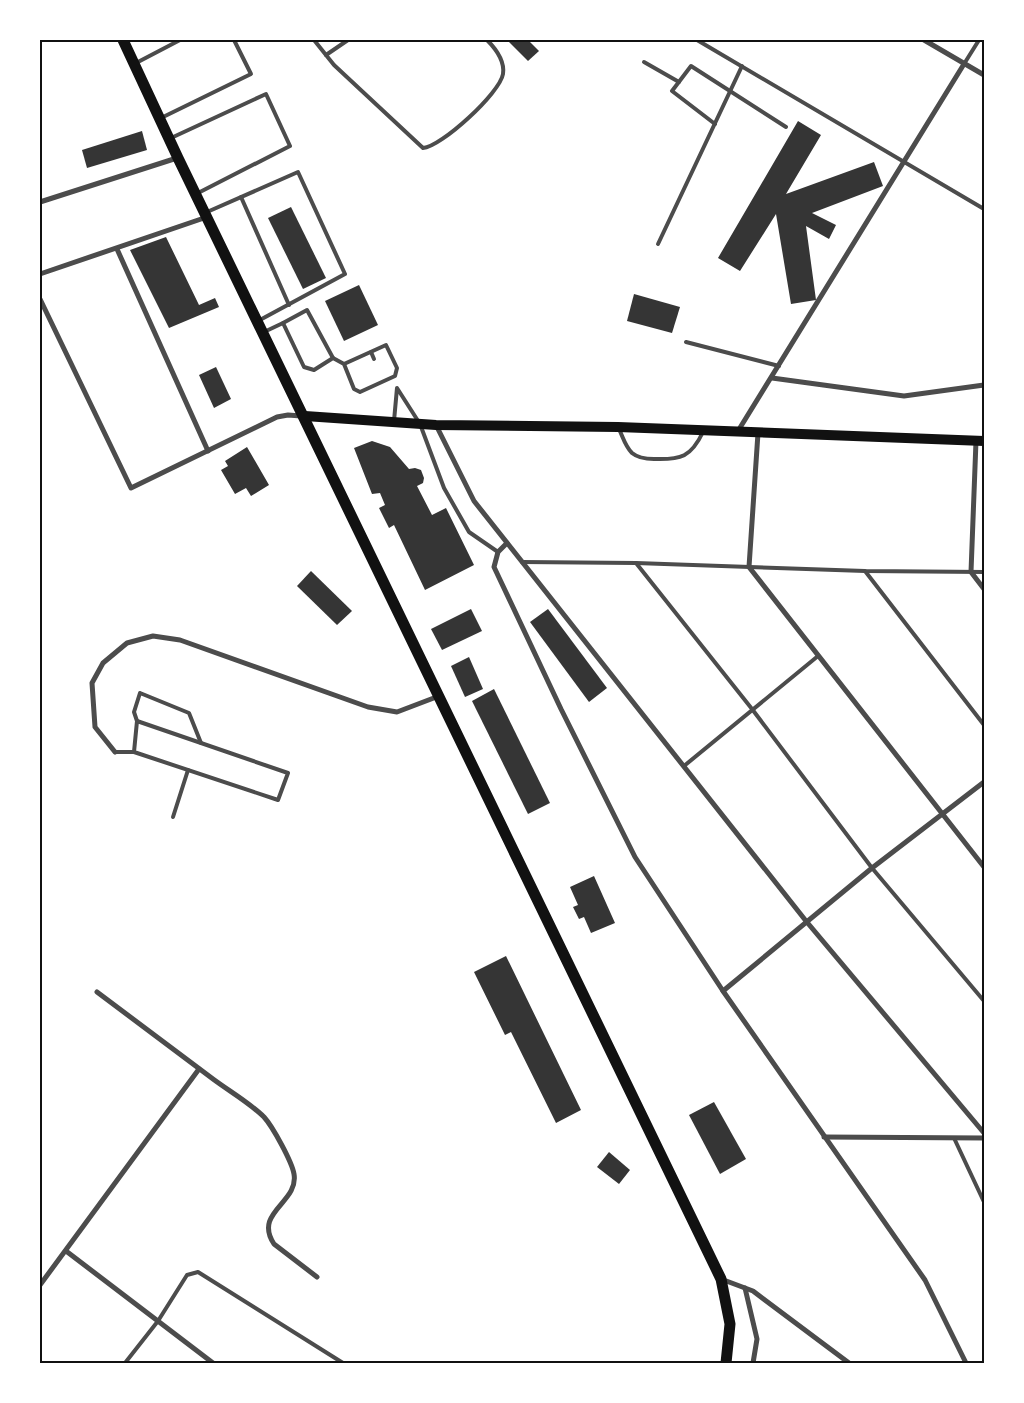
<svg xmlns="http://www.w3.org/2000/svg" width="1024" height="1403" viewBox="0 0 1024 1403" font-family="Helvetica,sans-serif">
<rect width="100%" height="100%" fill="#fff"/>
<g fill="#353535">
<path d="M507,40H528L539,51L528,61Z"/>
<path d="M798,121L821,135L786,194L874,162L883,186L812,213L836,225L829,239L806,226L816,300L791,304L776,214L740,271L718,258Z"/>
<path d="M142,131L147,150L87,168L82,150Z"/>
<path d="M291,207L326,278L303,289L268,218Z"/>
<path d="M166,237L199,305L215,298L219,307L169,328L130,250Z"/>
<path d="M359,285L378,325L344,341L325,301Z"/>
<path d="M634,294L680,307L672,333L627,321Z"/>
<path d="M216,367L231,399L214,408L199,375Z"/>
<path d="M372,441L390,447L409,469L415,468L421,470L424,478L423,483L417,486L432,515L446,508L474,565L425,590L394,525L389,528L379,508L385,505L380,493L372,494L354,448Z"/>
<path d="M247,447L269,485L251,496L246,488L235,494L221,470L228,466L225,461Z"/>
<path d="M311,571L352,611L337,625L297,586Z"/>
<path d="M471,609L482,631L442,650L431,629Z"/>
<path d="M548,609L607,688L589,702L530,622Z"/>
<path d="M469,657L483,689L465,697L451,666Z"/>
<path d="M494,689L550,803L528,814L472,701Z"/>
<path d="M594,876L615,923L591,933L584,917L579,919L573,907L578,905L570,887Z"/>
<path d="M506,956L581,1110L556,1123L511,1032L505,1035L474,972Z"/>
<path d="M714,1102L746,1159L720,1174L689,1115Z"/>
<path d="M609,1152L630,1170L619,1184L597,1167Z"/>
</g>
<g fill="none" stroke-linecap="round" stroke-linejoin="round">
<g stroke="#4c4c4c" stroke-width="4">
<path d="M314,40L334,65L423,148C441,147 500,93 503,74C505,61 496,49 487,40"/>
<path d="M697,40L984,209"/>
<path d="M326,55L348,40"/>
<path d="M644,62L679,82"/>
<path d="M136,63L180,40"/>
<path d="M964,64L979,40"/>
<path d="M161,118L251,74L234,40"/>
<path d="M715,124L672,91L691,66L786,127"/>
<path d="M171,138L266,94L290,146L198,193"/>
<path d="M241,197L289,305"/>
<path d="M207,212L298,172L345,274L258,321"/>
<path d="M658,244L742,66"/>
<path d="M283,323L307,310L333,358"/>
<path d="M264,332L283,323L304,367L314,370L333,358L344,364L354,389L360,392L395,376L397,368L386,345L344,364"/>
<path d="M686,342L779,366"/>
<path d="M371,352L374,359"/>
<path d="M394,421L397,388L420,424L444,488L469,532L498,552"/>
<path d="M619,429C623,437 625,446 632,453C638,458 647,459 654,459C681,460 691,457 703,432"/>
<path d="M522,562L636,563L865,571L984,572"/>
<path d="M636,563L752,709L872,868L984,1001"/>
<path d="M865,571L984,725"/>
<path d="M137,721L134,712L140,693L189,713L201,743"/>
<path d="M115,752H134L278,800L288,773L137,721L134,752"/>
<path d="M684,766L818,656"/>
<path d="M173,817L188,770"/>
<path d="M954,1138L984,1202"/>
<path d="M125,1363L158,1321L187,1275L198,1272L343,1363"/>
</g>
<g stroke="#4c4c4c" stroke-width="5">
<path d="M924,40L984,75"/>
<path d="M40,202L177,158"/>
<path d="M117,249L208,451"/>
<path d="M40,274L207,217"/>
<path d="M40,299L131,488L277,417L288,415L301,416"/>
<path d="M772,378L904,396L984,385"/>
<path d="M436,425L474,501L806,921L984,1133"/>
<path d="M738,431L964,64"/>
<path d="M758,433L749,567L984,867"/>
<path d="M976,441L971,572L984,589"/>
<path d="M507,543L498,552L494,567L561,709L635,857L723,991L925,1280L966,1363"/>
<path d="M115,752L95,727L92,683L103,663L127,643L153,636L180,640L368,707L397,712L439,696"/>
<path d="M723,991L872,868L984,782"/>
<path d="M97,992C136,1021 174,1050 213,1079C229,1091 250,1103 264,1117C273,1127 292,1162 294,1174C299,1203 253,1212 274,1244L317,1277"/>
<path d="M824,1137L984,1138"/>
<path d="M66,1251L213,1363"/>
<path d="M721,1279L753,1291L849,1363"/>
<path d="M40,1285L199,1069"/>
<path d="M745,1288L757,1339L753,1363"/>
</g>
<path stroke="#111" stroke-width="10" d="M305,416L436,425L618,427L984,441"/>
<path stroke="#111" stroke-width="11" d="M123,40L178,158L721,1279L730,1324L726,1363"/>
</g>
<rect width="1024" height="1403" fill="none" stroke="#ffffff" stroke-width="82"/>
<rect x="41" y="41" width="942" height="1321" fill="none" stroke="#111" stroke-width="2"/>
</svg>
